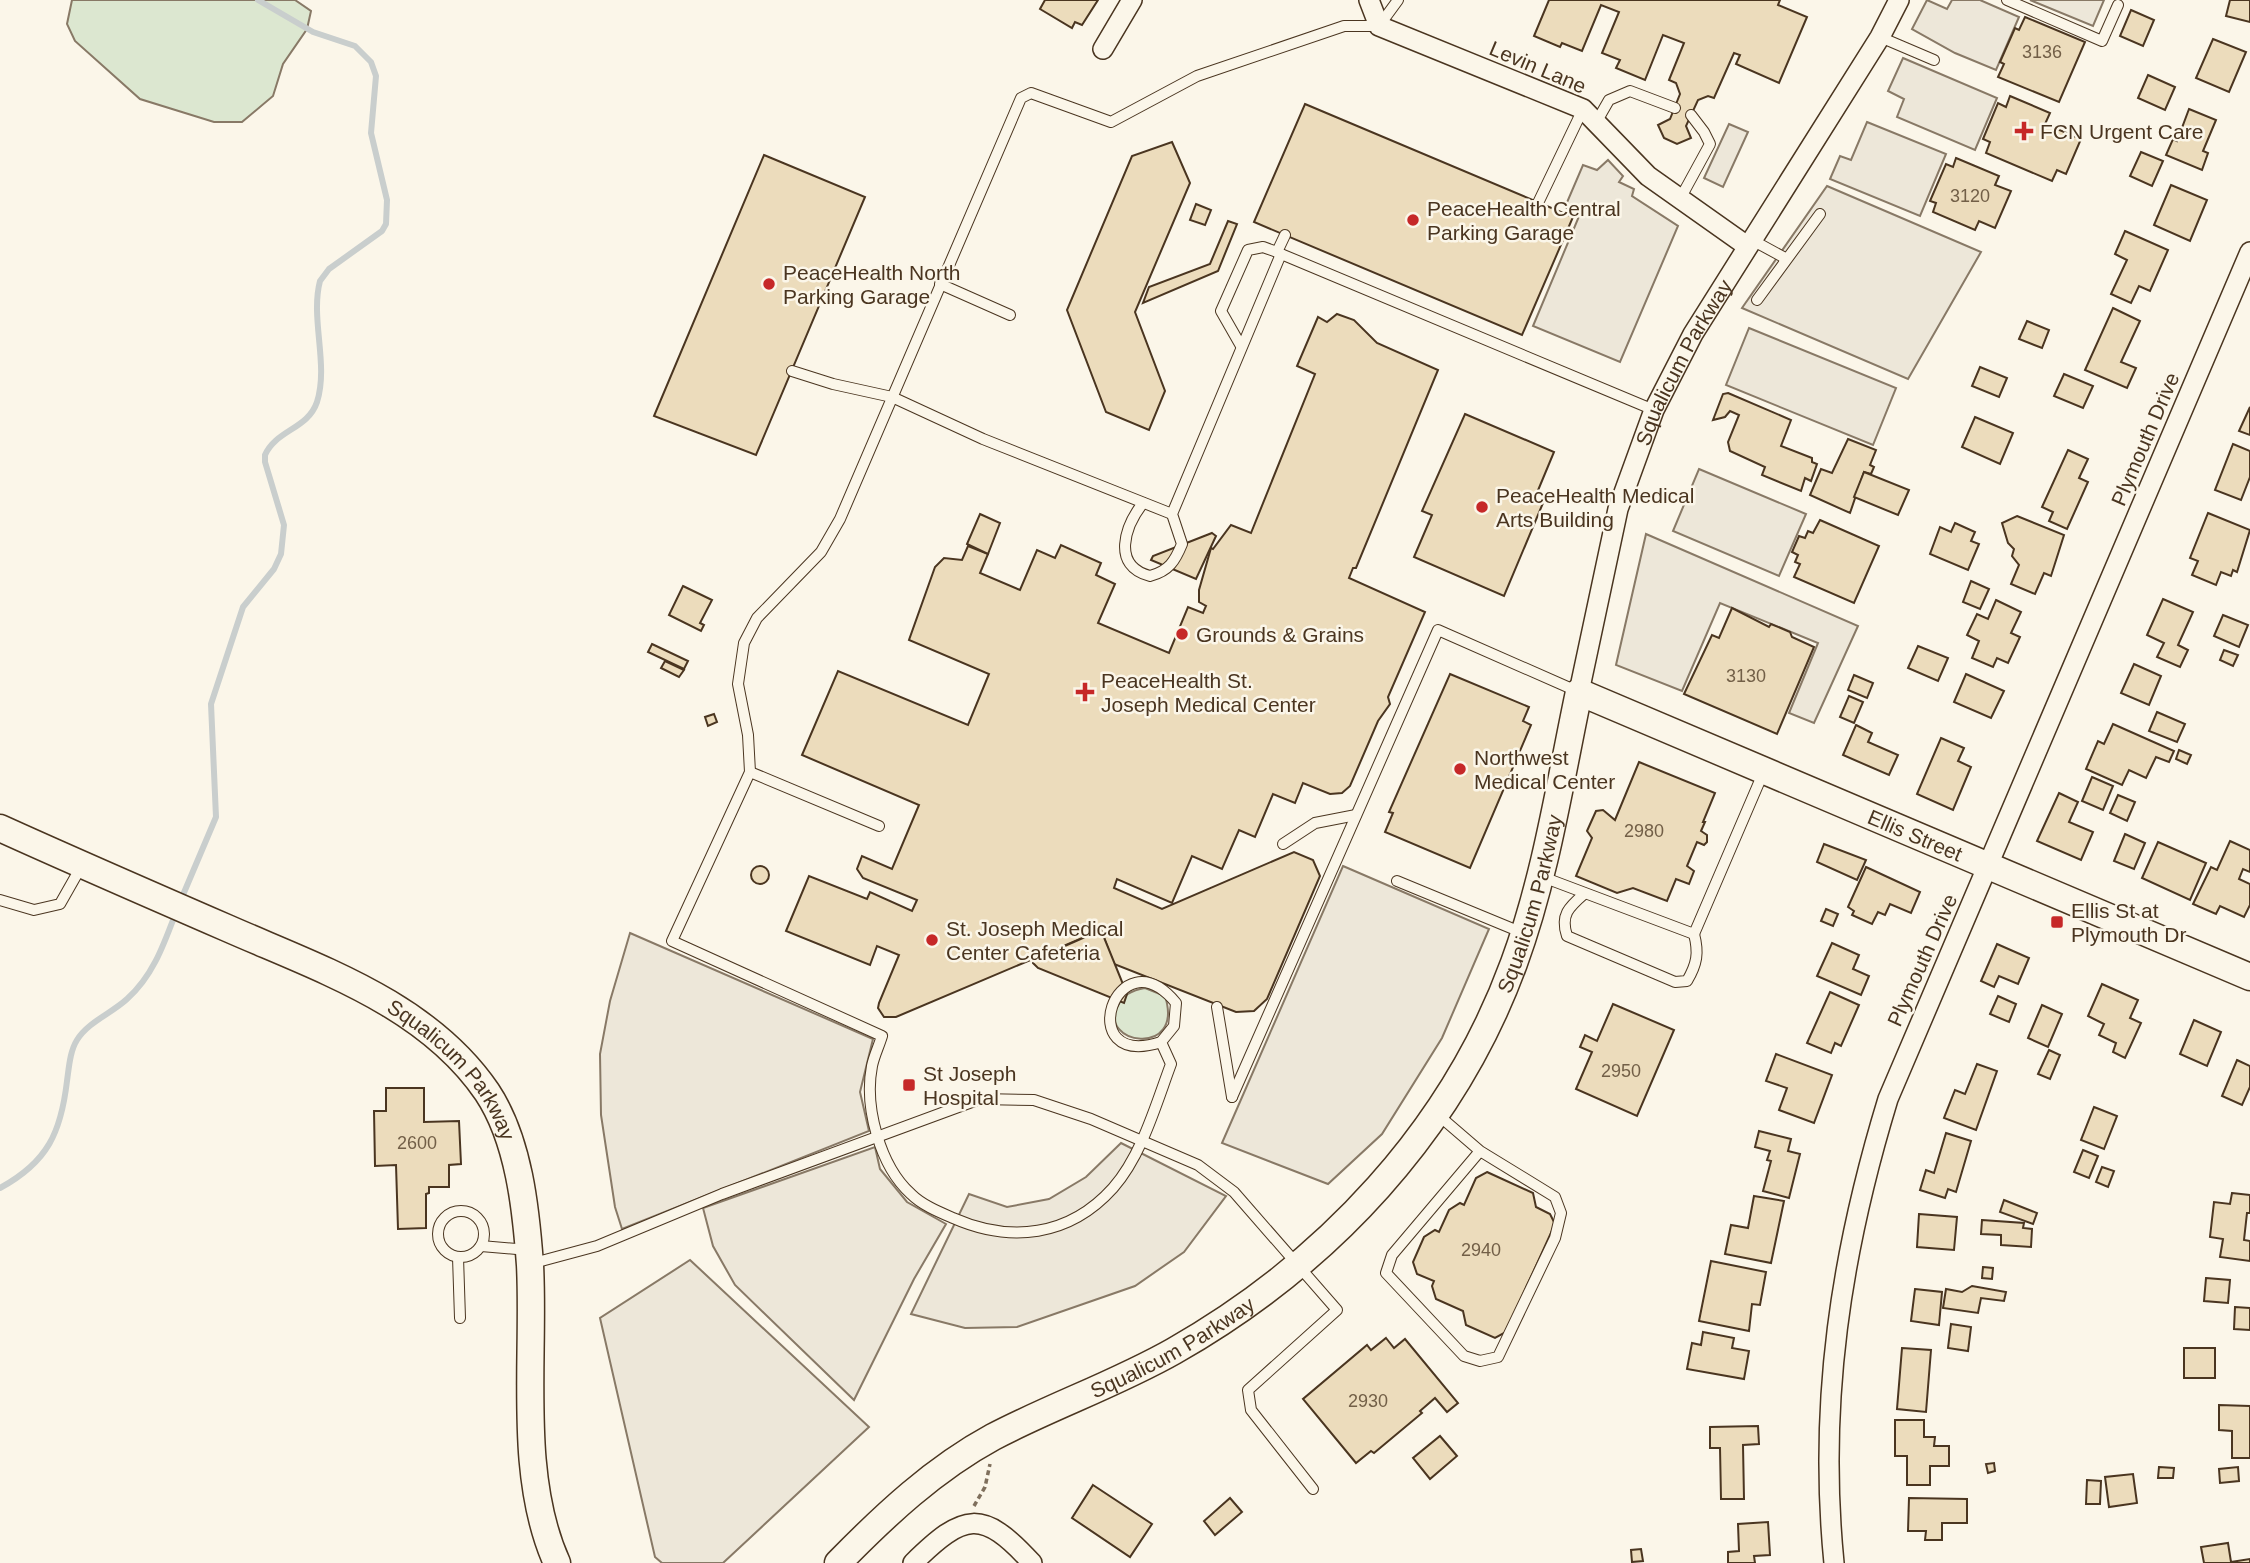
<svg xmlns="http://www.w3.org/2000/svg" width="2250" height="1563" viewBox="0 0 2250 1563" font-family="Arial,sans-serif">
<rect width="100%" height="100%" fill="#fbf6e9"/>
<g fill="#dce7d0" stroke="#887966" stroke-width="2">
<path d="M72,0H295L311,11L307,29L283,64L273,96L242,122H214L140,99L75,41L67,24Z"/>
<path d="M1145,988L1165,996C1185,1059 1096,1044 1118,1005C1123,994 1133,990 1145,988Z"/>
</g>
<g fill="#ede7d9" stroke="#887966" stroke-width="2">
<path d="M1927,0L1947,9L1952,0H1980L2019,17L1996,70L1955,53L1912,29Z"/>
<path d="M2030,0H2104L2093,26Z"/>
<path d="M1903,58L1997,98L1975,150L1897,117L1904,99L1888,91Z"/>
<path d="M1867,122L1946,154L1920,216L1830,179L1840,156L1851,160Z"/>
<path d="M1729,124L1748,132L1723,187L1704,178Z"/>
<path d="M1608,160L1623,176L1619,182L1634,189L1632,196L1678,226L1620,362L1533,326L1580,214L1565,207L1583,165L1597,170Z"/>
<path d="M1827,186L1981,252L1908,379L1742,308Z"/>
<path d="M1749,328L1896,388L1873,445L1726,385Z"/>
<path d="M1699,469L1806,514L1779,576L1673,531Z"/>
<path d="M1646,534L1858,626L1814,723L1789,713L1818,643L1720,603L1682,691L1616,665Z"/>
<path d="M1343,866L1489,929L1442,1038L1382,1134L1328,1184L1222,1143Z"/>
<path d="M630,933L873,1039L860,1092L869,1131L622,1229L615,1207L601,1115L600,1054L610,1001Z"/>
<path d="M1121,1143L1226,1196L1184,1252L1135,1286L1017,1327L965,1328L911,1314L969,1194L1007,1207L1049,1199L1086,1177Z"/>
<path d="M875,1147L880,1169L907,1202L946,1224L914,1279L854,1400L735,1285L713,1246L703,1208Z"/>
<path d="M690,1260L869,1427L723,1563H662L655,1557L600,1318Z"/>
</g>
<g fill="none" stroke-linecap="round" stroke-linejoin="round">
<g stroke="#c9cecd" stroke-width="6">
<path d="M180,902L216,817L211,704L243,607L274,569L281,554L284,525L265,462V455C276,430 308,429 317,402C329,364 310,319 320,281L329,269L382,231L386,224L387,200L371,133L376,76L371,62L355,46L313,32L258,0"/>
<path d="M0,1188C48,1162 61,1132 67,1081C69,1067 70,1051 77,1040C88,1022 112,1013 127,999C153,976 164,944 176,912"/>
</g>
</g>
<g fill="#ecdcbc" stroke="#4a3520" stroke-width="2">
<path d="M1045,0H1098L1082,25L1075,22L1072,28L1040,9Z"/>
<path d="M1549,0H1780L1778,5L1807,17L1779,83L1736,64L1740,55L1734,53L1714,98L1708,96L1698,100L1686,126L1691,138L1677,144L1664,138L1658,125L1670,119L1680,94L1676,83L1669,80L1684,43L1663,35L1645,80L1616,68L1620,60L1602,53L1619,12L1601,5L1582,51L1562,43L1560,47L1534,36Z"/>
<path d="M2230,0H2250V22L2226,16Z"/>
<path d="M2131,10L2154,20L2143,46L2120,36Z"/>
<path d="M2025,17L2085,42L2059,102L1998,77L2004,64L2000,62L2015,28L2019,30Z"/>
<path d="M2213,39L2246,52L2229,92L2196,78Z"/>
<path d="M2148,75L2175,87L2165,110L2138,98Z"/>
<path d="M2010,96L2050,113L2045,124L2081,139L2066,174L2057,170L2052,181L1986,153L1990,142L1983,139L1998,103L2006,107Z"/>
<path d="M1305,104L1573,217L1522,335L1254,222Z"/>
<path d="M2189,109L2216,120L2203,151L2208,153L2202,170L2166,155L2173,139L2177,141Z"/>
<path d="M1172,142L1190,183L1135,312L1165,391L1149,430L1106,412L1067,310L1132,156Z"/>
<path d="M2141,152L2163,161L2152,186L2130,176Z"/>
<path d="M764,155L865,197L756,455L654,416Z"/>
<path d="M1956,158L1999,176L1995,185L2011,191L1995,228L1979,221L1975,230L1933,212L1936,203L1930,201L1946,164L1953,167Z"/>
<path d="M2171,185L2207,200L2190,241L2154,225Z"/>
<path d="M1196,204L1211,210L1205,225L1190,220Z"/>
<path d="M1228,221L1237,224L1218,271L1143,303L1149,287L1210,264Z"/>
<path d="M2125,231L2168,250L2150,291L2139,286L2131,303L2111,294L2127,260L2115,254Z"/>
<path d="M2113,308L2140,321L2121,362L2136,368L2127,388L2085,370Z"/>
<path d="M1337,314L1354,320L1377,343L1438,370L1356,568H1353L1349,578L1425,612L1388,697L1390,704L1378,721L1350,786L1342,793L1330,794L1303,783L1295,803L1273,794L1255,837L1239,830L1222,869L1192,856L1172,903L1117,879L1114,888L1162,909L1294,852L1313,860L1320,876L1267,999L1254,1011L1236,1012L1114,964L1101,930L896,1017H884L878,1008L879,1003L899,955L877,946L870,965L786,931L809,876L867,899L870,892L912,911L917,900L863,878L857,869L862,856L892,869L919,805L802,755L838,671L968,725L989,674L909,640L935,567L944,558L962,560L968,546L988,554L980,573L1020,590L1037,550L1055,558L1061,545L1101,563L1096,575L1115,584L1098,623L1169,653L1188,607L1203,613L1206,606L1199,602V590L1211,548L1213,549L1231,525L1251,533L1315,374L1297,366L1318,317L1327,322Z"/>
<path d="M2027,321L2049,330L2042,348L2019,339Z"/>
<path d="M1980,367L2007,378L1999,397L1972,386Z"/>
<path d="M2064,374L2093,386L2083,408L2054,396Z"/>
<path d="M1728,393L1791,420L1781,446L1812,458V462L1817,464L1811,481L1805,478L1801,491L1762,475L1765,467L1730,451L1728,442L1739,415L1730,411L1725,417L1713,420L1723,394Z"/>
<path d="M2250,407V435L2239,431Z"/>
<path d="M1465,414L1554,452L1534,500L1543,503L1504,596L1414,557L1432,515L1422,511Z"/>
<path d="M1975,417L2013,433L2000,464L1962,447Z"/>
<path d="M1848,439L1876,450L1870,465L1874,467L1871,474L1864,472L1850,513L1810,495L1821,469L1832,473Z"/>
<path d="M2233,444L2250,451V477L2241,500L2215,490Z"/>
<path d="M2068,450L2088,459L2079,478L2088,482L2067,529L2049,521L2053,512L2042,507Z"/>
<path d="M1864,472L1909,490L1898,515L1854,497Z"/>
<path d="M2208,513L2250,530L2237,572L2233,570L2231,576L2221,572L2216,585L2192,575L2198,561L2190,558Z"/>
<path d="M980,514L1000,523L988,554L967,544Z"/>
<path d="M2017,516L2064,535L2051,576L2044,573L2035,594L2011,584L2019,565L2012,556L2014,549L2008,543L2002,523Z"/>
<path d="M1820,520L1879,546L1854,603L1794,577L1800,564L1795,562L1798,555L1792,552L1799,536L1805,538L1808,531L1813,533Z"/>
<path d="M1955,523L1975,532L1971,541L1979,544L1968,570L1930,554L1940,527L1951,532Z"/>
<path d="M1212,533L1216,536L1196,579L1151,560L1153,556Z"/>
<path d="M1971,581L1989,589L1980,609L1963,602Z"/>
<path d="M683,586L712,600L700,623L704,625L701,631L669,615Z"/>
<path d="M2163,599L2193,612L2178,645L2188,650L2180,667L2157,657L2164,643L2147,635Z"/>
<path d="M1996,600L2021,612L2011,633L2020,637L2008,663L1997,658L1993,667L1972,658L1979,641L1967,635L1977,614L1988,619Z"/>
<path d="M1732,608L1769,627L1771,624L1790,632L1792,637L1814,647L1777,734L1684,694L1712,635L1719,638Z"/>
<path d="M2223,615L2248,625L2239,647L2214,636Z"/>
<path d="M652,644L688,661L684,669L648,652Z"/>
<path d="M1918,646L1948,658L1938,681L1908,668Z"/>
<path d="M2224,650L2238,655L2233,666L2220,660Z"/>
<path d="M665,661L684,670L679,677L661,668Z"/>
<path d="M2134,664L2161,676L2149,705L2121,693Z"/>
<path d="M1450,674L1529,707L1523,721L1531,725L1470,868L1385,832L1393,813L1389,812Z"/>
<path d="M1966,674L2004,691L1991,718L1954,702Z"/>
<path d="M1854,675L1873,683L1867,698L1848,690Z"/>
<path d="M1849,696L1863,702L1854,723L1840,717Z"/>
<path d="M2157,712L2185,724L2177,742L2149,731Z"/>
<path d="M714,714L717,722L708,726L705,717Z"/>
<path d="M2113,724L2174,751L2169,762L2156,757L2146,778L2129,770L2122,785L2086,769L2098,741L2104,744Z"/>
<path d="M1856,725L1872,733L1868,742L1898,755L1889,775L1843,755Z"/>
<path d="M1941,738L1964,748L1958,761L1971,767L1953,810L1917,794Z"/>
<path d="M2179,750L2191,755L2187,764L2176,759Z"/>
<path d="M1639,762L1715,793L1703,822H1705L1701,831L1707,835V842L1704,845L1697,842L1687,866L1694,871L1689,884L1676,879L1667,901L1633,888L1617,893L1576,876L1592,838L1587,831L1596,811L1603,810L1615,820Z"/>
<path d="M2092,777L2113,786L2103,810L2082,801Z"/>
<path d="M2059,793L2078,802L2069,822L2093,832L2081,860L2037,841Z"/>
<path d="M2118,795L2135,802L2127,821L2110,813Z"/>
<path d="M2125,834L2145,843L2134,869L2114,861Z"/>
<path d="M2230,841L2250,850V872L2243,869L2239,879L2250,884V905L2244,917L2220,906L2216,914L2193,904L2211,867L2217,870Z"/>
<path d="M2158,842L2206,863L2190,900L2142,878Z"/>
<path d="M1824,844L1866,860L1857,880L1817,862Z"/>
<circle cx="760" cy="875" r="9"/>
<path d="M1866,867L1920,892L1911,913L1890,904L1885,915L1878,912L1872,924L1852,915L1854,911L1848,907Z"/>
<path d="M1826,909L1838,914L1833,926L1821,921Z"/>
<path d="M1101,930L1127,994L1124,1003L1038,968L1033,963V960Z"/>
<path d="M1832,943L1859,955L1853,969L1869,976L1861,995L1817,976Z"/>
<path d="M1997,944L2029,958L2018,984L1999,976L1994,987L1981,981Z"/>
<path d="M2102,984L2138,1000L2130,1018L2141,1023L2125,1058L2113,1052L2116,1043L2099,1035L2104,1024L2088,1016Z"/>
<path d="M1830,992L1859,1005L1841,1046L1835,1043L1831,1053L1807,1043Z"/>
<path d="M1998,996L2016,1004L2009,1022L1990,1014Z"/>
<path d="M1613,1004L1674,1030L1637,1116L1576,1089L1592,1052L1580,1047L1585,1035L1597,1041Z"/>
<path d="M2042,1005L2062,1014L2048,1047L2028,1038Z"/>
<path d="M2194,1020L2221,1032L2207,1066L2180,1054Z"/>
<path d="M2049,1050L2060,1055L2050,1079L2038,1074Z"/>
<path d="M1776,1054L1832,1075L1814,1123L1779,1110L1787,1088L1766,1081Z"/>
<path d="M2237,1060L2250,1066V1087L2242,1105L2222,1096Z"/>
<path d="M1977,1064L1997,1071L1976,1130L1944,1118L1955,1090L1965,1094Z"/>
<path d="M386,1088H424V1122L459,1121L461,1164L449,1165V1187H429V1193L426,1194V1228L398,1229L396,1165L375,1166L374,1111H386Z"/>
<path d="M2094,1107L2117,1116L2104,1149L2081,1140Z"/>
<path d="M1759,1131L1791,1139L1788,1151L1800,1154L1789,1198L1763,1191L1771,1161L1767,1160L1770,1151L1755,1147Z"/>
<path d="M1946,1133L1971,1141L1956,1192L1948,1189L1945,1198L1920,1190L1926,1170L1934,1173Z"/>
<path d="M2083,1150L2098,1156L2089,1178L2074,1172Z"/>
<path d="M2102,1167L2114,1171L2108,1187L2096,1182Z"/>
<path d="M1487,1172L1533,1193L1536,1207L1550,1214L1555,1224L1506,1332L1495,1338L1466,1325L1463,1311L1436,1299L1432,1286L1434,1281L1417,1274L1413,1262L1424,1237L1435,1230L1439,1232L1449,1210L1460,1203L1464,1205L1476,1178Z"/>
<path d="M2232,1193L2250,1195V1213H2247L2244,1240L2250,1241V1261L2220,1257L2223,1239L2210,1237L2214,1202L2230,1204Z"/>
<path d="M1754,1196L1784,1201L1771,1263L1725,1254L1731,1225L1748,1228Z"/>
<path d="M2004,1200L2037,1213L2033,1224L2000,1212Z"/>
<path d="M1919,1214L1957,1217L1954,1250L1917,1247Z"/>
<path d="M1982,1220L2024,1223L2023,1228L2032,1229L2031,1247L2001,1245V1235L1981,1234Z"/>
<path d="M1711,1261L1766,1272L1760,1305L1752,1304L1749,1331L1699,1321Z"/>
<path d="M1983,1267L1993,1268L1992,1279L1982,1278Z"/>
<path d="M2206,1278L2230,1280L2228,1303L2204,1301Z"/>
<path d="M1972,1286L2006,1292L2004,1301L1981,1298L1978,1313L1943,1308L1946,1289L1962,1292Z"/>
<path d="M1915,1289L1942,1292L1939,1325L1911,1321Z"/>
<path d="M2235,1307L2250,1308V1330L2234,1329Z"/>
<path d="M1951,1324L1971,1327L1968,1351L1948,1348Z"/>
<path d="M1703,1332L1734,1338L1732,1348L1749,1351L1744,1379L1687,1369L1692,1343L1701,1345Z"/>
<path d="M1386,1338L1394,1348L1405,1339L1458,1403L1447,1412L1435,1398L1420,1411L1422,1413L1374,1453L1371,1451L1356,1463L1303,1399L1367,1345L1371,1350Z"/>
<path d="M1902,1348L1931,1350L1926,1412L1897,1409Z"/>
<rect x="2184" y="1348" width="31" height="30"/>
<path d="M2219,1405L2250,1406V1458H2232V1431L2219,1430Z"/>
<path d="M1895,1420H1924V1437H1935L1934,1446H1949V1466H1930V1485H1907V1456H1895Z"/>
<path d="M1758,1426L1759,1444L1743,1445L1744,1499H1721L1720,1448H1710V1427Z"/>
<path d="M1440,1436L1457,1456L1430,1479L1413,1458Z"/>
<path d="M1994,1463L1995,1471L1988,1473L1986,1464Z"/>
<path d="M2159,1467L2174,1468L2173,1478H2158Z"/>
<path d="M2238,1467L2239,1481L2220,1483L2219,1469Z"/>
<path d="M2133,1474L2137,1503L2109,1507L2105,1477Z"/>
<path d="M2087,1480L2101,1481L2100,1504H2086Z"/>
<path d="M1093,1485L1152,1524L1130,1557L1072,1518Z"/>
<path d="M1230,1498L1242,1512L1215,1535L1204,1521Z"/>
<path d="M1909,1498L1967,1499V1523H1942V1540H1925L1926,1531H1908Z"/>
<path d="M1768,1522L1770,1555L1754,1556L1755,1563H1728V1552L1739,1551L1738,1524Z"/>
<path d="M2228,1543L2231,1562L2250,1559V1563H2204L2201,1547Z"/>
<path d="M1641,1549L1643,1561L1632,1562L1631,1550Z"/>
</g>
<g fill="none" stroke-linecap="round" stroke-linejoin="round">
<defs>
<g id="lane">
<path d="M2007,0L2102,41L2118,5"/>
<path d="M1880,37L1934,60"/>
<path d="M1597,121L1609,100L1630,91L1675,108"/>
<path d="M1680,199L1710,144L1704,132L1691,115"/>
<path d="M1538,203L1583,109"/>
<path d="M1752,240L1785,258"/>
<path d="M1281,254L1654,410"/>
<path d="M940,284L1010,315"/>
<path d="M1757,300L1820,214"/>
<path d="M1241,346L1221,311L1248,250L1263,247L1277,252"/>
<path d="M792,371L833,384L892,397L983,439L1172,514"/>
<path d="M1143,503C1125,526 1111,566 1150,576C1169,571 1175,561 1182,544L1172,514L1281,254L1277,252L1285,235"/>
<path d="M750,772L879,826"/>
<path d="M1283,844L1315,823L1356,815"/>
<path d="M1540,876L1694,934L1764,771"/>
<path d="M1397,881L1523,933"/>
<path d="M1584,894C1569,907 1560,915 1567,936L1675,982L1687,981C1697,964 1699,953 1694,934"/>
<path d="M0,900L34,910L60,904L81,867"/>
<path d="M1217,1007L1232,1097"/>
<path d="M1161,1042C1071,1071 1116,931 1176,1003L1174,1026L1161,1042L1171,1064C1156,1104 1142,1155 1113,1188C1069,1237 1010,1243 953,1218C939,1212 922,1205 911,1194C880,1166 864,1107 872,1066C874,1056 879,1046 882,1036L672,941L750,772L748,735L738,684L744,643L757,618L821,552L840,519L1021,98L1031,93L1111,122L1197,76L1344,26H1379L1398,0"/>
<path d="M1232,1097L1438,630L1579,692"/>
<path d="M1437,1114L1480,1151L1555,1197L1561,1213L1555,1238L1498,1357L1480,1361L1464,1356L1386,1273L1392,1255L1480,1151"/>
<circle cx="461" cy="1234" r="23"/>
<path d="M481,1246L528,1250"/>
<path d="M458,1257L460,1318"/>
<path d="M530,1264L597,1246L722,1194L980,1099L1034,1100L1091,1119L1198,1165L1234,1192L1337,1310L1248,1390L1251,1410L1313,1489"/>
</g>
<g id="street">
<path d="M1369,0L1379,26L1583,109L1648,176L1747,246"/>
<path d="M1103,49L1132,0"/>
<path id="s1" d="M1579,692L1618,509L1654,410L1693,334L1880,37L1899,0"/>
<path d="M913,1563C964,1513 982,1508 1032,1563"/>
<path d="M1834,1563C1818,1402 1841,1253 1888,1099L2250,252"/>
</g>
<g id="secondary">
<path id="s2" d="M0,828C75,862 151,895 227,928C320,969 427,1004 487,1092C519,1140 526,1209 530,1265C535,1359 517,1475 557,1563"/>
<path id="s3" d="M838,1563C885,1515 934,1469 993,1437C1052,1406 1116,1384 1174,1351C1327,1264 1453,1130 1514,963C1546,876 1560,782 1579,692L2250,977"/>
</g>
</defs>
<use href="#lane" stroke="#4a3520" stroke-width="12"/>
<use href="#street" stroke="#4a3520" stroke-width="22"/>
<use href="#secondary" stroke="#4a3520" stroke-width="29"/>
<path stroke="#7f6f5c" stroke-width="3.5" stroke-dasharray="5 3.5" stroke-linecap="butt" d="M974,1506L985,1487L990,1464"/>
<use href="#lane" stroke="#fbf6e9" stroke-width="10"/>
<use href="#street" stroke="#fbf6e9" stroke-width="19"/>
<use href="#secondary" stroke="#fbf6e9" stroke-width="26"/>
</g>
<g fill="#c62828" stroke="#fbf6e9" stroke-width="2.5">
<path d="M2020.5 120.5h7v7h7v7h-7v7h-7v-7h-7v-7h7z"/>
<circle cx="1413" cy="220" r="7"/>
<circle cx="769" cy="284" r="7"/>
<circle cx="1482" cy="507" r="7"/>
<circle cx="1182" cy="634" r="7"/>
<path d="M1081.5 681.5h7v7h7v7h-7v7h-7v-7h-7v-7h7z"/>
<circle cx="1460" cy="769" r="7"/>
<rect x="2050" y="915" width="14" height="14" rx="3.5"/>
<circle cx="932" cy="940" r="7"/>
<rect x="902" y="1078" width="14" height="14" rx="3.5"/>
</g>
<g text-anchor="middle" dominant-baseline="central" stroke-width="5" stroke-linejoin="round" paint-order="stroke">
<g font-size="18" fill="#725f47">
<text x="2042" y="52">3136</text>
<text x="1970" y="196">3120</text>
<text x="1746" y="676">3130</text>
<text x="1644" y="831">2980</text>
<text x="1621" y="1071">2950</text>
<text x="417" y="1143">2600</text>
<text x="1481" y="1250">2940</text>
<text x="1368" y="1401">2930</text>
</g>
<g font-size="21" fill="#4a3520" stroke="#fbf6e9">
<text transform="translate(1538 67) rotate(23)">Levin Lane</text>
<text stroke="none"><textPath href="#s1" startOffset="348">Squalicum Parkway</textPath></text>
<text transform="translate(2145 439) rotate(-67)">Plymouth Drive</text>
<text stroke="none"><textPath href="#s3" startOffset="1572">Ellis Street</textPath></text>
<text stroke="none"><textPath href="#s3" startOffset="989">Squalicum Parkway</textPath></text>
<text transform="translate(1922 960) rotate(-66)">Plymouth Drive</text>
<text stroke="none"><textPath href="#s2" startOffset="520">Squalicum Parkway</textPath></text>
<text stroke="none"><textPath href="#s3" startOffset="401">Squalicum Parkway</textPath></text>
</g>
<g font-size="21" fill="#4a3520" stroke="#fbf6e9" text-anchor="start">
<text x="2040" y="131">FCN Urgent Care</text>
<text x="1427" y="208">PeaceHealth Central<tspan x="1427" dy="24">Parking Garage</tspan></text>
<text x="783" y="272">PeaceHealth North<tspan x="783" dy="24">Parking Garage</tspan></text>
<text x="1496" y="495">PeaceHealth Medical<tspan x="1496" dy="24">Arts Building</tspan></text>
<text x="1196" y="634">Grounds &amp; Grains</text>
<text x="1101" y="680">PeaceHealth St.<tspan x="1101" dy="24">Joseph Medical Center</tspan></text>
<text x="1474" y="757">Northwest<tspan x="1474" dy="24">Medical Center</tspan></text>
<text x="2071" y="910">Ellis St at<tspan x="2071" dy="24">Plymouth Dr</tspan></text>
<text x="946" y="928">St. Joseph Medical<tspan x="946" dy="24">Center Cafeteria</tspan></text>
<text x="923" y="1073">St Joseph<tspan x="923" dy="24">Hospital</tspan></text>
</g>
</g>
</svg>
